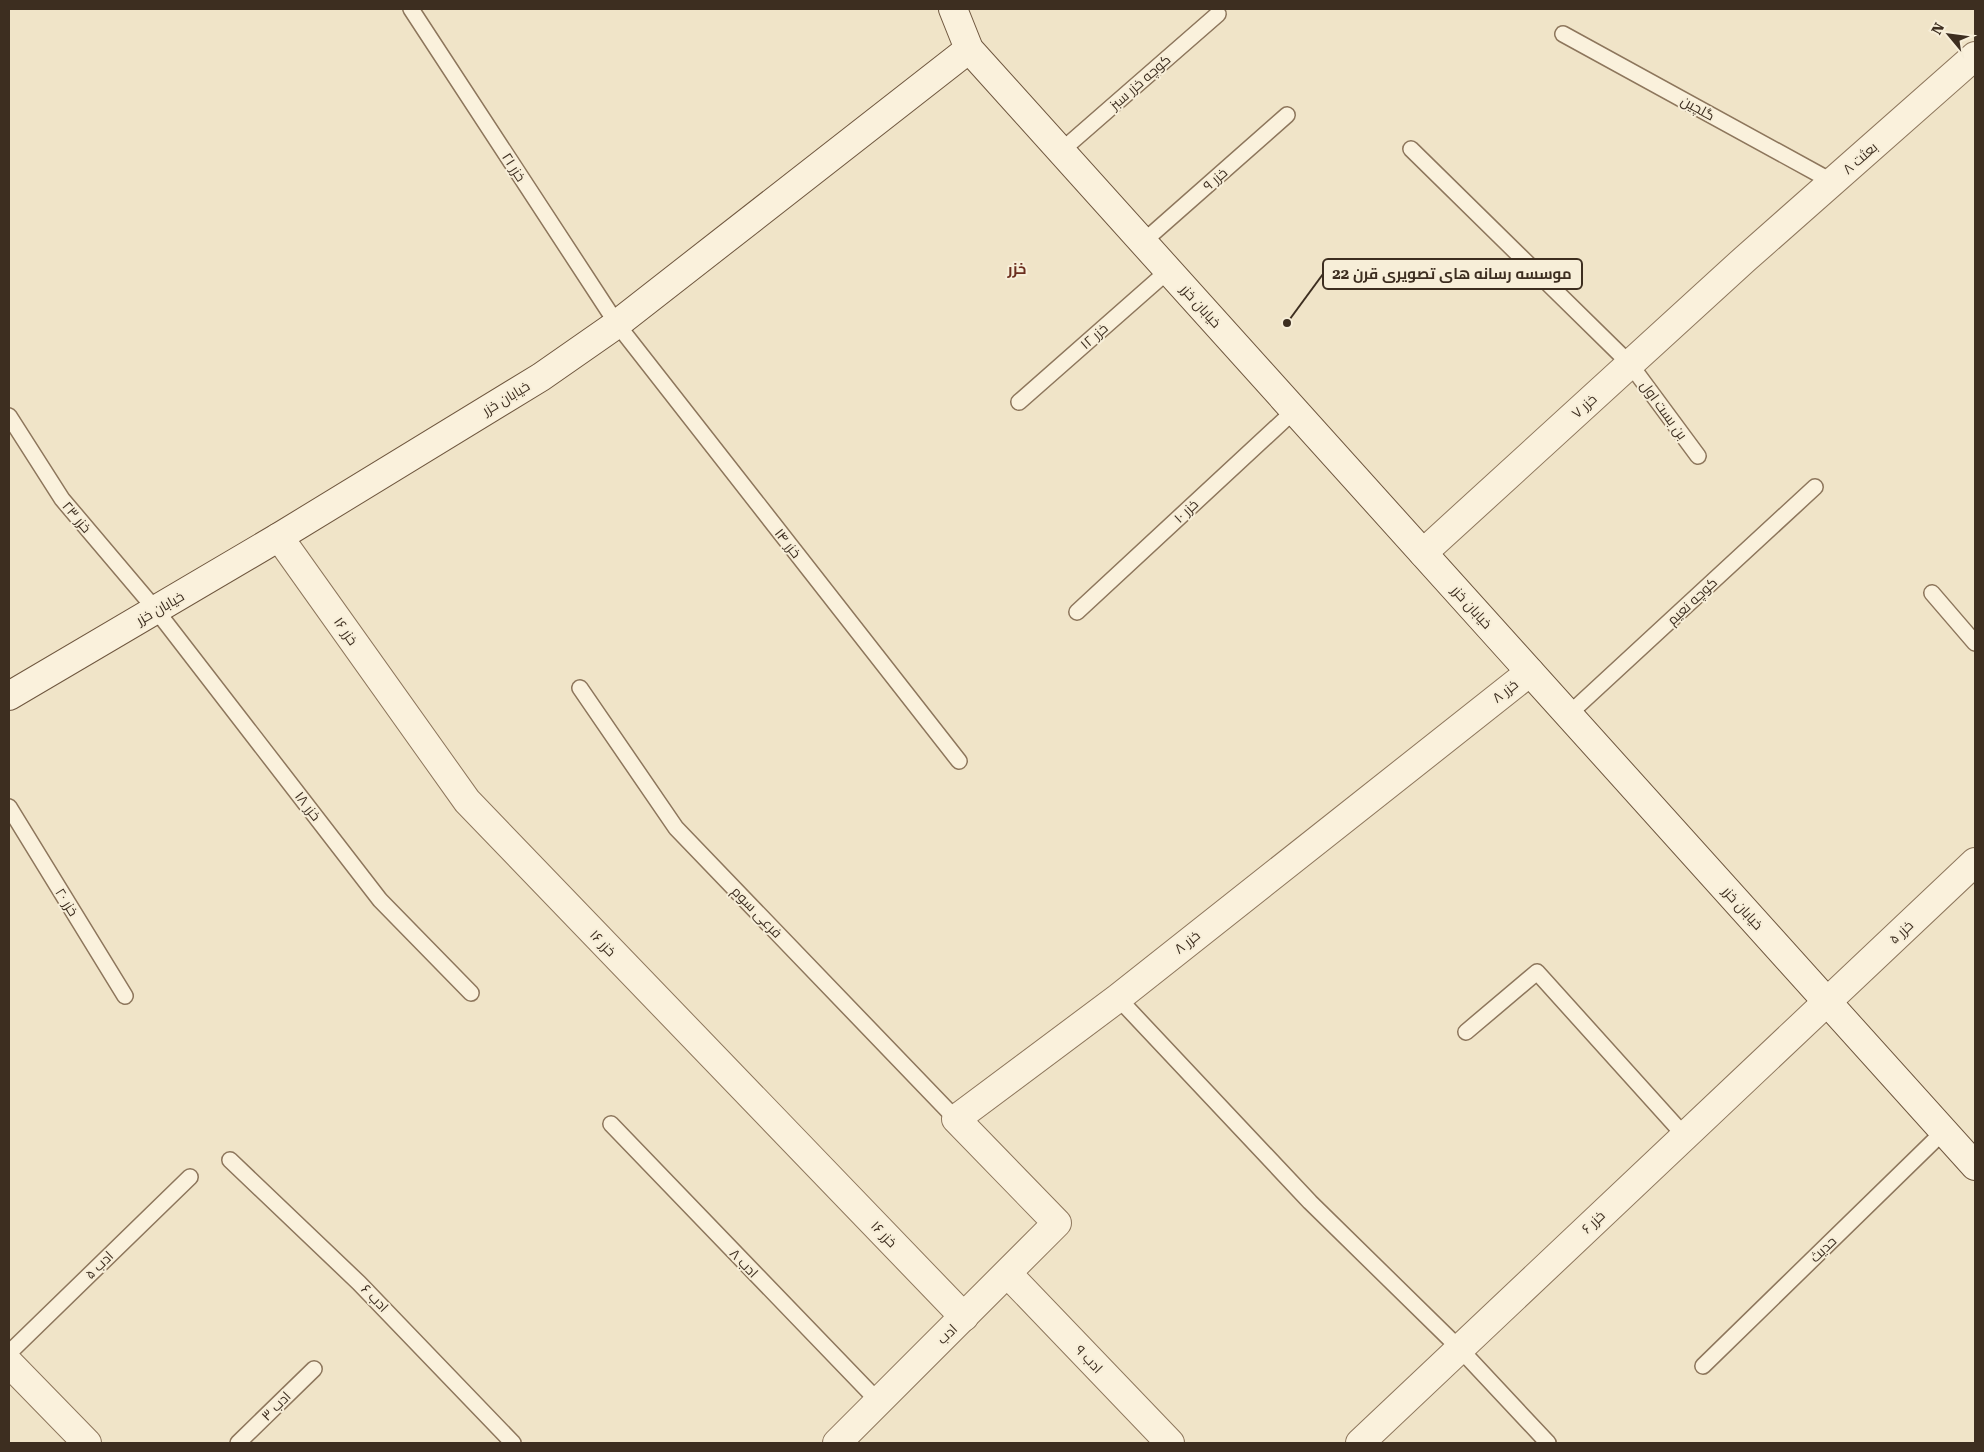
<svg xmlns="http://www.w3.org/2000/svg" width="1984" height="1452" viewBox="0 0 1984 1452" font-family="'Roboto Serif',Cairo,serif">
<rect width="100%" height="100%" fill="#f0e4c8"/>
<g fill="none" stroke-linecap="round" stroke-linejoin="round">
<defs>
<g id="lane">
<path d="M411,9L617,324L959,761"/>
<path d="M1563,34L1833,182"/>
<path d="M1411,149L1630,364L1698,456"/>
<path d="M1061,151L1218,14"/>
<path d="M1143,242L1287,115"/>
<path d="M1019,402L1169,270"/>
<path d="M9,416L62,499L156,610L380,900L471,993"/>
<path d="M1932,593L1975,643"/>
<path d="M1077,612L1295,410"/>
<path d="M580,688L676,828L956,1119"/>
<path d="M1569,714L1815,487"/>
<path d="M9,807L125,996"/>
<path d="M1118,998L1310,1202L1460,1349L1548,1443"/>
<path d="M1466,1032L1537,972L1684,1135"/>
<path d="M611,1124L878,1401"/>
<path d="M230,1160L359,1283L513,1443"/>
<path d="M9,1353L190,1177"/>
<path d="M1703,1366L1943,1132"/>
<path d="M238,1443L314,1369"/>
</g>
<g id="street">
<path d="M279,537L467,801L964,1317"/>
<path d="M1423,553L1745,259L1975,56"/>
<path d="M1008,1274L1170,1443"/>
<path d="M9,1363L87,1443"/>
<path d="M837,1443L1057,1223L956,1119L1118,998L1530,672"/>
<path d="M1360,1443L1975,862"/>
</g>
<g id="secondary">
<path d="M953,9L969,49L1975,1166"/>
<path d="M9,696L279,537L541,377L617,324L969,49"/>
</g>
</defs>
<use href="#lane" stroke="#8d765c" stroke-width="18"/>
<use href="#street" stroke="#8d765c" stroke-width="30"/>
<use href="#secondary" stroke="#6f573f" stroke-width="30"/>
<use href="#lane" stroke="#faf1dc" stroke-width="15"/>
<use href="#street" stroke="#faf1dc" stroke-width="28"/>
<use href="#secondary" stroke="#faf1dc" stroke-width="28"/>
</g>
<g text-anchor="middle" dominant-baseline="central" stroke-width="4" stroke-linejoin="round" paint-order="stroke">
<g font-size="14" fill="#3d2e20" stroke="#f7eed8">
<text transform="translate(1140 82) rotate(-41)">کوچه خزر سبز</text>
<text transform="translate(1698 108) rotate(29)">گلچین</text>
<text transform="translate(1860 158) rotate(-41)">بعثت ۸</text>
<text transform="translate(514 167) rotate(57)">خزر ۲۱</text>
<text transform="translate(1215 179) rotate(-41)">خزر ۹</text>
<text transform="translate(1201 306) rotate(48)">خیابان خزر</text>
<text transform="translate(1094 336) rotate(-41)">خزر ۱۲</text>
<text transform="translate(506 398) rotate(-31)">خیابان خزر</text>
<text transform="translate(1584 406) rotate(-42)">خزر ۷</text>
<text transform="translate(1664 410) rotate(54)">بن بست اول</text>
<text transform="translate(1186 511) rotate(-43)">خزر ۱۰</text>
<text transform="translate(77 517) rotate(50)">خزر ۲۳</text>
<text transform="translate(788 543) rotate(52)">خزر ۱۴</text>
<text transform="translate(1692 601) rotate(-43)">کوچه نعیم</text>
<text transform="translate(1472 607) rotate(48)">خیابان خزر</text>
<text transform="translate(160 608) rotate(-30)">خیابان خزر</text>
<text transform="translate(346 631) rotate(55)">خزر ۱۶</text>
<text transform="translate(1505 691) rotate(-38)">خزر ۸</text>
<text transform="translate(308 806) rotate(52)">خزر ۱۸</text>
<text transform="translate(67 902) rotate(58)">خزر ۲۰</text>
<text transform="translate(1743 908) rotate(48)">خیابان خزر</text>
<text transform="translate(757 912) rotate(46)">فرعی سوم</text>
<text transform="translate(1901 932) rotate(-43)">خزر ۵</text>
<text transform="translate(1187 942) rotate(-38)">خزر ۸</text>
<text transform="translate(603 943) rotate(46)">خزر ۱۶</text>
<text transform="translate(1593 1222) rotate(-44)">خزر ۶</text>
<text transform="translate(884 1234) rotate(46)">خزر ۱۶</text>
<text transform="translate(1823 1249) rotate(-44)">حدیث</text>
<text transform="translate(744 1263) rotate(46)">ادب ۸</text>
<text transform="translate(99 1265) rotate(-44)">ادب ۵</text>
<text transform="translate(375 1298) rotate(46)">ادب ۶</text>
<text transform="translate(947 1334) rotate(-44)">ادب</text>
<text transform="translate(1089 1359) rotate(46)">ادب ۹</text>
<text transform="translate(276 1406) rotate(-45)">ادب ۳</text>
</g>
<g font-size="15" font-weight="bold" fill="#6b2e1e" stroke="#f7eed8">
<text x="1017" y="269">خزر</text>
</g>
</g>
<path fill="none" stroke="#3d2e20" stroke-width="2" d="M1287 323L1323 274"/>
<circle fill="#3d2e20" stroke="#f7eed8" stroke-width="2" cx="1287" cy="323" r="5"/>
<rect fill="#f7eed8" stroke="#3d2e20" stroke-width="2" x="1323" y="259" width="259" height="30" rx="5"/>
<g font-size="15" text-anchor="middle" font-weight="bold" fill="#3d2e20">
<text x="1452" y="279">موسسه رسانه های تصویری قرن 22</text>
</g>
<rect width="1984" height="1452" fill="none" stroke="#3d2e20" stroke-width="20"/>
<g transform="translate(1949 35) rotate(299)" stroke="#f7eed8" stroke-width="4" paint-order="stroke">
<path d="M0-4L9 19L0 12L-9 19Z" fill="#3d2e20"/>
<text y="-8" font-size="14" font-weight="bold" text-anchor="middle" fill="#3d2e20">N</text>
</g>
</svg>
